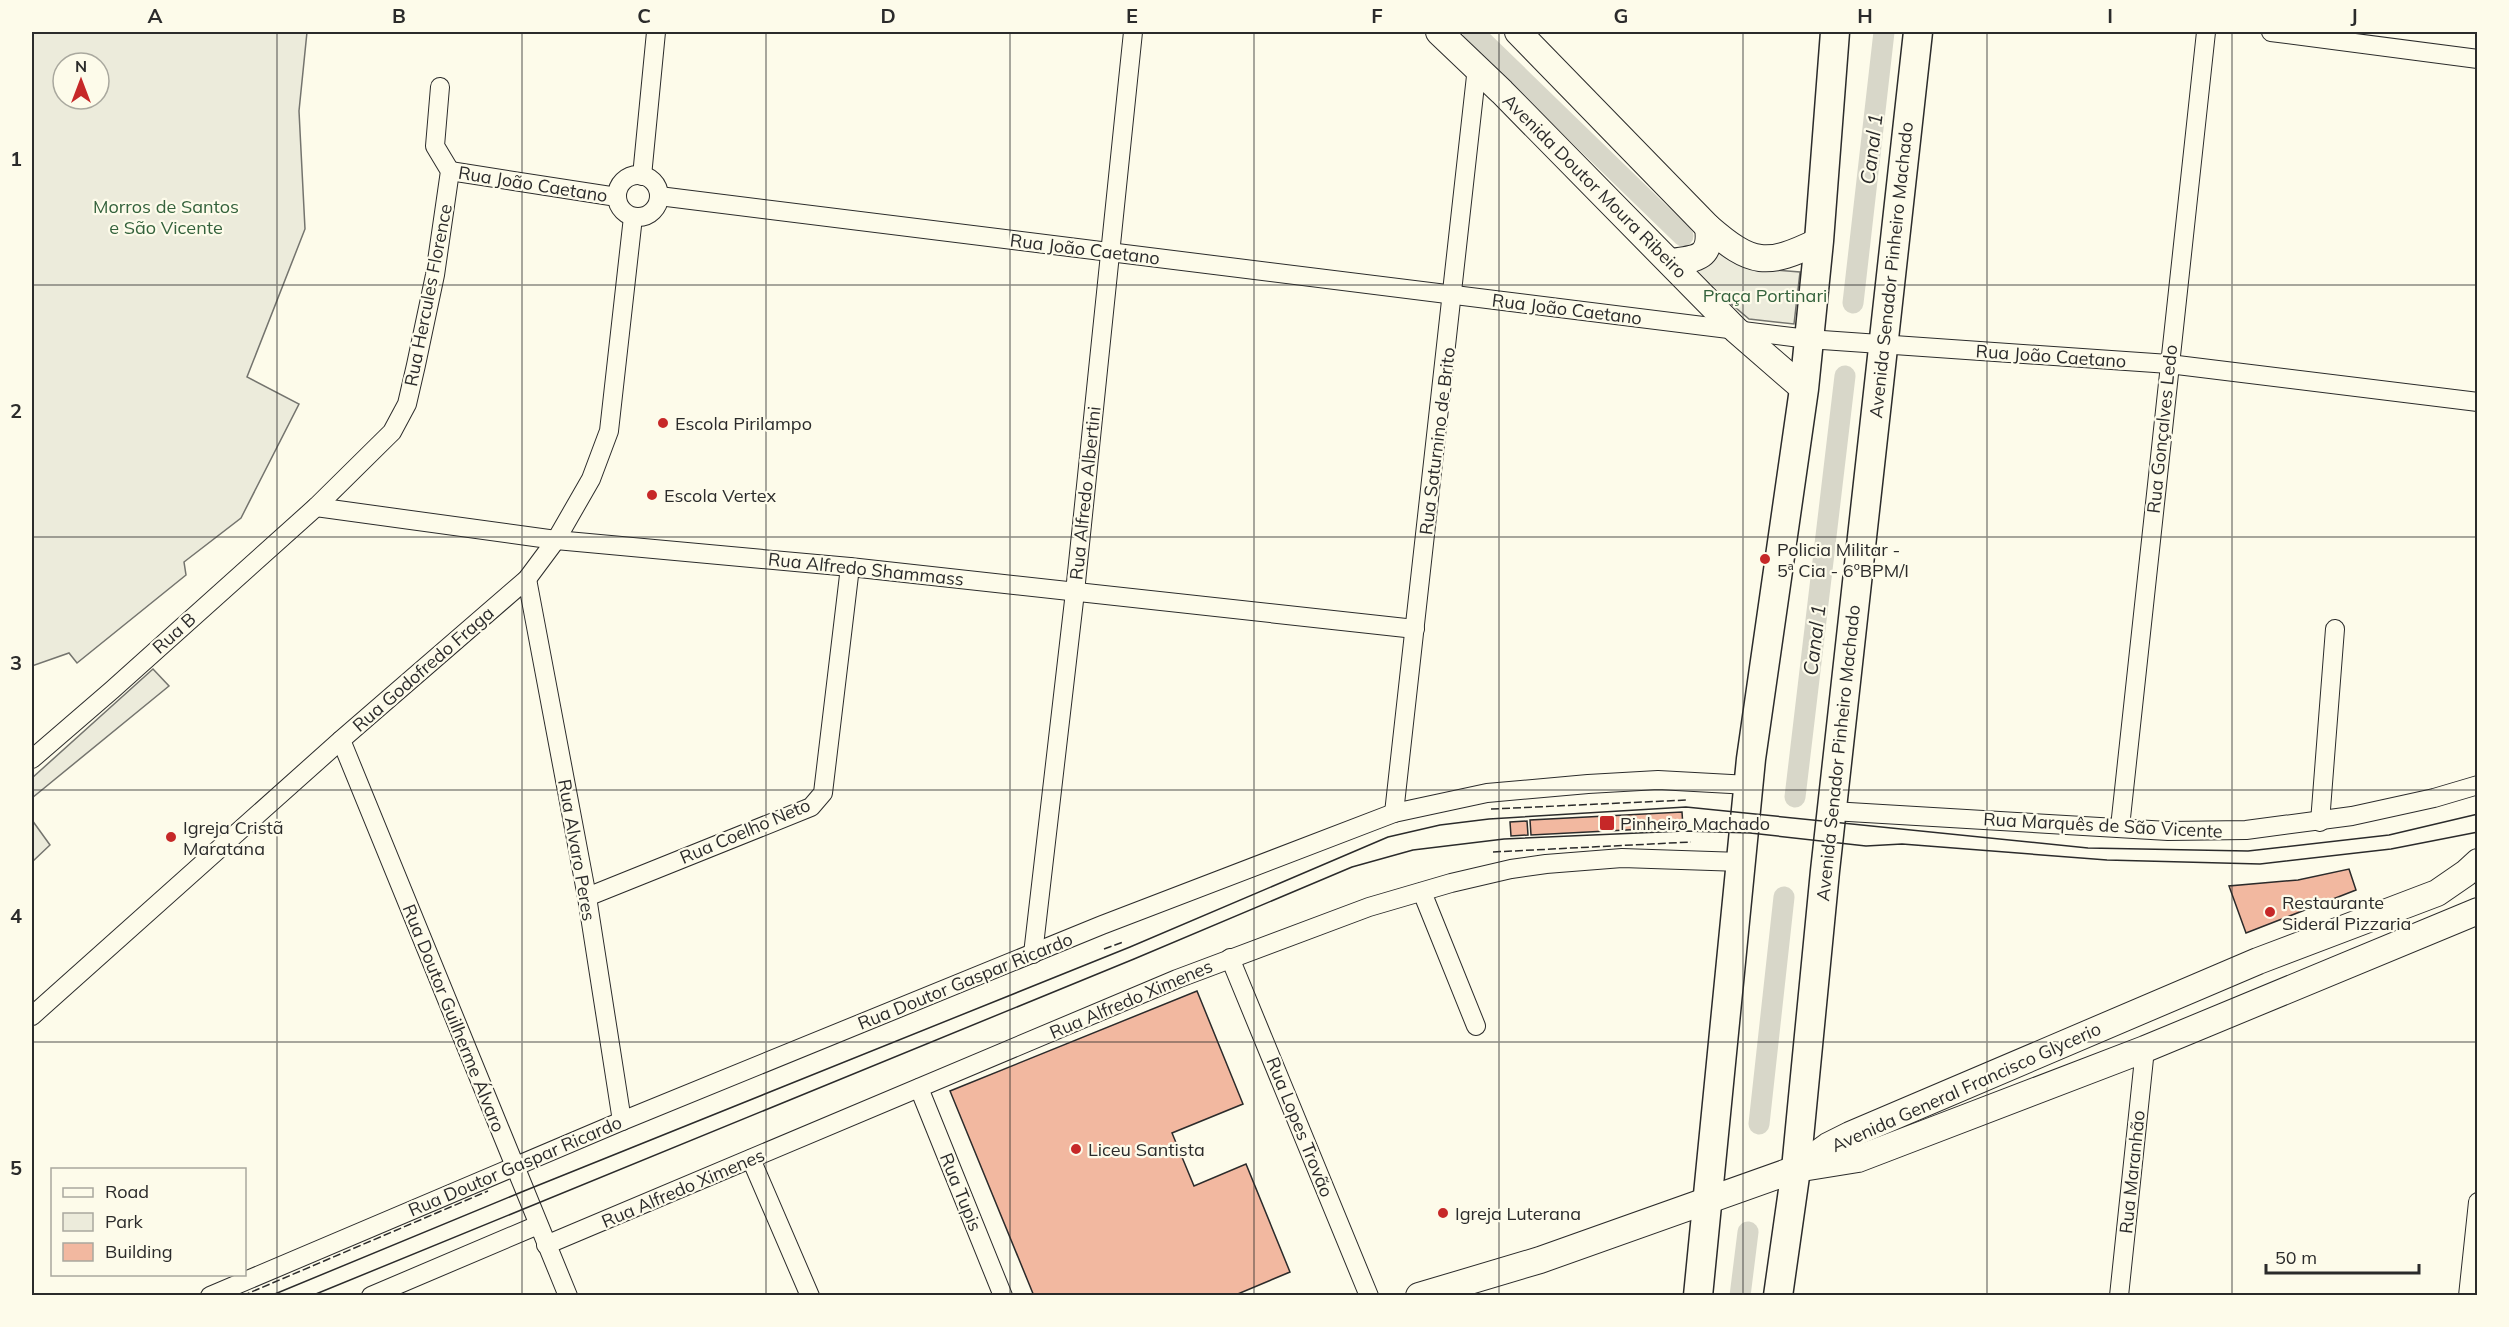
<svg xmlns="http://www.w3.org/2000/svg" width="2509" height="1327" viewBox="0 0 2509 1327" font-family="Mulish,sans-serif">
<rect width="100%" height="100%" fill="#fdfbea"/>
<g fill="#ecebdb" stroke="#74746e" stroke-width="1.5" fill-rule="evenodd">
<path d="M32,32H307L299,111L305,229L247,377L299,404L241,518L184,562L186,575L77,663L69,653L32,666ZM63,63H99V99H63Z"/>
<path d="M1716,250L1760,269L1800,272L1794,324L1749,319L1695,273Z"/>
<path d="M153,669L169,686L32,798V778Z"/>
<path d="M32,820L50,845L32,862Z"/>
</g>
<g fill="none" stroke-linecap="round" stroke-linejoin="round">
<g stroke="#d8d7c9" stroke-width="21">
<path d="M1473,32L1683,236"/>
<path d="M1853,303L1884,32"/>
<path d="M1795,797L1845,376"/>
<path d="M1759,1124L1784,897"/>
<path d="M1740,1296L1748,1232"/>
</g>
</g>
<g fill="#f2b8a0" stroke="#2b2b2b" stroke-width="1.5">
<path d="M1682,812L1683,827L1531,835L1530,820Z"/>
<path d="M1527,821L1528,835L1511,836L1510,822Z"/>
<path d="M2349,869L2356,890L2246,933L2229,886L2298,880Z"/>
<path d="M1197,991L1243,1104L1172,1133L1194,1186L1246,1164L1290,1272L1233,1296H1034L950,1091Z"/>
</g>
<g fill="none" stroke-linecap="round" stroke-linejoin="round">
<defs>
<g id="street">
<path d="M2271,32L2478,59"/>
<path d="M450,171L617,197"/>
<circle cx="638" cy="196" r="21"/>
<path d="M642,176L656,32"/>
<path d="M659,196L1808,339L2169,364L2478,402"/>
<path d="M316,507L556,540L850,567L1415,629"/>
<path d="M527,579L587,897L622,1121"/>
<path d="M341,740L568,1296"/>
<path d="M32,759L112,690L316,507L392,432L407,404L416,365L435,275L450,171L435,146L440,87"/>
<path d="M1832,811L2168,831L2246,830L2352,816L2434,798L2478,785"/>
<path d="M1394,813L1477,67"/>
<path d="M2320,822L2335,629"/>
<path d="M2120,827L2206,32"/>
<path d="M1422,892L1476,1026"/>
<path d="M587,897L811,807L823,793L850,567"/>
<path d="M1033,954L1075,592L1133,32"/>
<path d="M1230,958L1369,1296"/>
<path d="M32,1016L341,740L527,579L556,540L591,479L609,431L633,217"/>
<path d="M919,1088L1003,1296"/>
<path d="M751,1159L810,1296"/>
<path d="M546,1245L1177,979L1369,907L1451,883L1511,869L1546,864L1622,858L1741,862"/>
<path d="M210,1296L622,1121L1102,925L1394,813L1487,793L1588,784L1658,780L1749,785"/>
<path d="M371,1296L538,1225"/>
<path d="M2119,1296L2145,1049"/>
<path d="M2468,1296L2478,1202"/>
</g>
<g id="secondary">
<path d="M1439,32L1502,92L1736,330L1804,389"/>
<path d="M1518,32L1708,227C1752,265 1766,267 1819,241"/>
<path d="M1670,262C1697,259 1712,258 1708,227"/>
<path d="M1799,1167L1828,1146L1850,1135L2258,961L2437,893L2466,873L2478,862"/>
<path d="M1419,1296L1540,1260L1796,1169L1858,1159L2145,1049L2478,911"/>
</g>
<g id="primary">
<path d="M1698,1296L1751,759L1804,389L1819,241L1835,32"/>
<path d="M1778,1296L1796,1169L1825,871L1918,32"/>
</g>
</defs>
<use href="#street" stroke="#2b2b2b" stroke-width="20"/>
<use href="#secondary" stroke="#2b2b2b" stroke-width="28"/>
<use href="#primary" stroke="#2b2b2b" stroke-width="31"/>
<use href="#street" stroke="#fdfbea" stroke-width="18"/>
<use href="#secondary" stroke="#fdfbea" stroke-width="26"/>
<use href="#primary" stroke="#fdfbea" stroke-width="28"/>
<g stroke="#2b2b2b" stroke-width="1.5">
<path d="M270,1296L524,1191L1130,947L1388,837L1440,825L1489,819L1686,807L2088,848L2248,851L2389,835L2478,814"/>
<path d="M311,1296L1134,959L1352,867L1413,850L1504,839L1684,831L1750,833L1866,846L1902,844L2107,860L2260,864L2391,849L2478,832"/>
</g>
<g stroke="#2b2b2b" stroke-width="1.5" stroke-dasharray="8 3" stroke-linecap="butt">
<path d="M1491,809L1688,800"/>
<path d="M1493,852L1691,842"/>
<path d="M1104,949L1123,942"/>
<path d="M242,1296L488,1191"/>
</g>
</g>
<path fill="none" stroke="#2b2b2b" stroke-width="1.5" stroke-opacity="0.55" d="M277,32V1296M522,32V1296M766,32V1296M1010,32V1296M1254,32V1296M1499,32V1296M1743,32V1296M1987,32V1296M2232,32V1296M32,285H2478M32,537H2478M32,790H2478M32,1042H2478"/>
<g fill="#c62828" stroke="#fdfbea" stroke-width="2">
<circle cx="663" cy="423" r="6"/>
<circle cx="652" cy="495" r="6"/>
<circle cx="1765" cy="559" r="6"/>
<rect x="1599" y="815" width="16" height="16" rx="3"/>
<circle cx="171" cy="837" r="6"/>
<circle cx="2270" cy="912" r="6"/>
<circle cx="1076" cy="1149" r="6"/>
<circle cx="1443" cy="1213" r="6"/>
</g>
<g text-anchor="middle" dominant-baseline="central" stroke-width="4.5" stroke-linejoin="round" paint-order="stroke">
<g font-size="18" fill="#2b2b2b" stroke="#fdfbea">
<text transform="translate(533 184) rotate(9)">Rua João Caetano</text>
<text transform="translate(1595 186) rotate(45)">Avenida Doutor Moura Ribeiro</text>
<text transform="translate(1085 249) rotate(7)">Rua João Caetano</text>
<text transform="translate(1891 270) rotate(-84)">Avenida Senador Pinheiro Machado</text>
<text transform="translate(428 295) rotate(-79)">Rua Hercules Florence</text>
<text transform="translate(1567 309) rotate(7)">Rua João Caetano</text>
<text transform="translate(2051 356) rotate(4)">Rua João Caetano</text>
<text transform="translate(2162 429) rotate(-84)">Rua Gonçalves Ledo</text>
<text transform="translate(1437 441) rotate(-83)">Rua Saturnino de Brito</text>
<text transform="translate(1085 493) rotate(-84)">Rua Alfredo Albertini</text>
<text transform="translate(866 569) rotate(6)">Rua Alfredo Shammass</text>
<text transform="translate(174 633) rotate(-42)">Rua B</text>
<text transform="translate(423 669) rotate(-41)">Rua Godofredo Fraga</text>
<text transform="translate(1838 753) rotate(-84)">Avenida Senador Pinheiro Machado</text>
<text transform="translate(2103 825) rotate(3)">Rua Marquês de São Vicente</text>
<text transform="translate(745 831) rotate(-23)">Rua Coelho Neto</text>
<text transform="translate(577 850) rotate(80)">Rua Alvaro Peres</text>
<text transform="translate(965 981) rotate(-22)">Rua Doutor Gaspar Ricardo</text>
<text transform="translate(1131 999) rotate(-23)">Rua Alfredo Ximenes</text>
<text transform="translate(454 1018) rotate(68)">Rua Doutor Guilherme Álvaro</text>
<text transform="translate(1966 1087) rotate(-24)">Avenida General Francisco Glycerio</text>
<text transform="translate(1300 1127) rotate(68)">Rua Lopes Trovão</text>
<text transform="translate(515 1166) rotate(-23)">Rua Doutor Gaspar Ricardo</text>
<text transform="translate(2132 1172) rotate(-84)">Rua Maranhão</text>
<text transform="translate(683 1188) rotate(-23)">Rua Alfredo Ximenes</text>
<text transform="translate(961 1192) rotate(68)">Rua Tupis</text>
</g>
<g font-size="18" fill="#34623c" stroke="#fdfbea">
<text x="166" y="206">Morros de Santos<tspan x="166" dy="21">e São Vicente</tspan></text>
<text x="1765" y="295">Praça Portinari</text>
</g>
<g font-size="18" fill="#2b2b2b" stroke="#fdfbea" text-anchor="start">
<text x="675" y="423">Escola Pirilampo</text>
<text x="664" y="495">Escola Vertex</text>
<text x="1777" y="549">Policia Militar -<tspan x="1777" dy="21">5ª Cia - 6ºBPM/I</tspan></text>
<text x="1620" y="823">Pinheiro Machado</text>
<text x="183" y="827">Igreja Cristã<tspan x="183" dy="21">Maratana</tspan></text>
<text x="2282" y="902">Restaurante<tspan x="2282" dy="21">Sideral Pizzaria</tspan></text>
<text x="1088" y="1149">Liceu Santista</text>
<text x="1455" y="1213">Igreja Luterana</text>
</g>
<g font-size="20" font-style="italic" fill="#2b2b2b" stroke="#fdfbea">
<text transform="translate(1871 149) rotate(-83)">Canal 1</text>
<text transform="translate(1814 640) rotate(-83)">Canal 1</text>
</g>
</g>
<rect width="2509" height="1327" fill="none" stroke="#fdfbea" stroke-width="66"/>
<rect x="51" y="1168" width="195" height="108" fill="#fdfbea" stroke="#a9a89e" stroke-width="1.5"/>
<rect x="63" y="1188" width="30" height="9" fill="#fdfbea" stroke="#a9a89e" stroke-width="1.5"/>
<text x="105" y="1198" font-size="18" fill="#2b2b2b">Road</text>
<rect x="63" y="1213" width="30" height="18" fill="#ecebdb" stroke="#a9a89e" stroke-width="1.5"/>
<text x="105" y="1228" font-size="18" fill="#2b2b2b">Park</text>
<rect x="63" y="1243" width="30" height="18" fill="#f2b8a0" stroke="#a9a89e" stroke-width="1.5"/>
<text x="105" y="1258" font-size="18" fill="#2b2b2b">Building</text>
<g transform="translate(81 81)"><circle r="28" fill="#fdfbea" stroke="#a9a89e" stroke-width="1.5"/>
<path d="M0-4.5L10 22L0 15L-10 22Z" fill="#c62828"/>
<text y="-9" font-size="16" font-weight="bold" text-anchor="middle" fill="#2b2b2b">N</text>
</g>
<path d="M2266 1264v9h153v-9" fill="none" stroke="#2b2b2b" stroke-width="3"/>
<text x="2275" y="1264" font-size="18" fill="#2b2b2b" stroke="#fdfbea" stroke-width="4.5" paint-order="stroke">50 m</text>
<rect x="33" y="33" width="2443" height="1261" fill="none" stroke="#2b2b2b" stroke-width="2"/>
<g font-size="20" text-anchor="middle" font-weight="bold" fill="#2b2b2b">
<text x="155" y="23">A</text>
<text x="399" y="23">B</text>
<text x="644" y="23">C</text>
<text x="888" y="23">D</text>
<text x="1132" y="23">E</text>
<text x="1377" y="23">F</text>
<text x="1621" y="23">G</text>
<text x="1865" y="23">H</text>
<text x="2110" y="23">I</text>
<text x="2354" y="23">J</text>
<text x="16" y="166">1</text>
<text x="16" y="418">2</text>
<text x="16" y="670">3</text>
<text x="16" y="923">4</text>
<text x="16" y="1175">5</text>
</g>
</svg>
